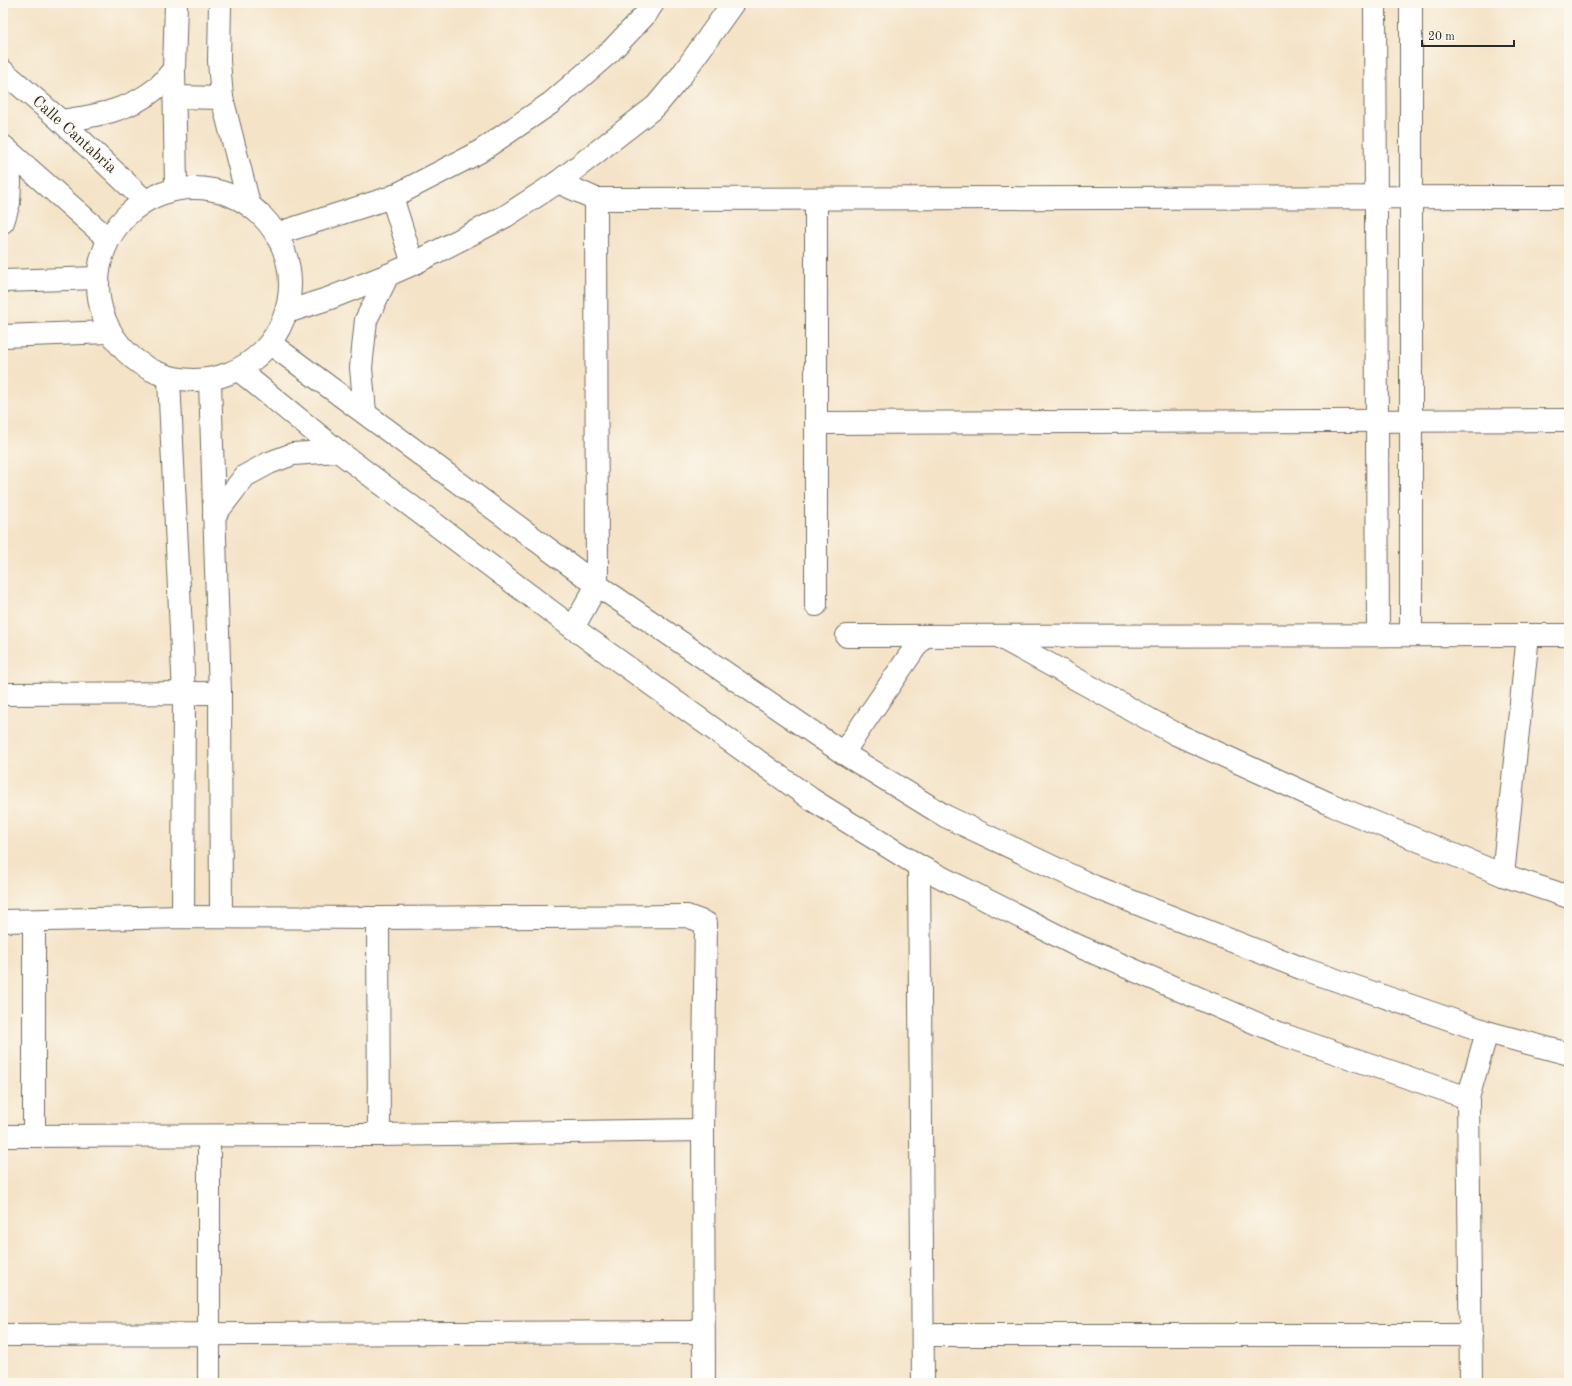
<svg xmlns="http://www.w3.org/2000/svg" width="1572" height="1386" viewBox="0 0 1572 1386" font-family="'Old Standard TT',serif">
<rect width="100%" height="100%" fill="#fbf7ec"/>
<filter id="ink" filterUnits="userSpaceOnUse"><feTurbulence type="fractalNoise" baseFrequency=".025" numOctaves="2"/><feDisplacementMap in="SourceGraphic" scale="8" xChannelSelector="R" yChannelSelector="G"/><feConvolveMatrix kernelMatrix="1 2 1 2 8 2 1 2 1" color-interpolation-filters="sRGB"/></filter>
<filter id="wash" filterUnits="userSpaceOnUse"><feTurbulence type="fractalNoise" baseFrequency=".012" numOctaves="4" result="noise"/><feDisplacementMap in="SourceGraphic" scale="16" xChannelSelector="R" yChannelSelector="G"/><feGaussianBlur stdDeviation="0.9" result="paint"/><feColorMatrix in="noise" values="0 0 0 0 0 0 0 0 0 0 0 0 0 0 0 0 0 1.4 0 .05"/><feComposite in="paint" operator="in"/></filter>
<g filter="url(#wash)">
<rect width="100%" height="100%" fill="#f4e3c7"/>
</g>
<g filter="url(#ink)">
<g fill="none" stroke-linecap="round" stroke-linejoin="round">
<defs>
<g id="street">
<path d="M176,3L174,69L176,188"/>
<path d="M220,3L219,61L222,98L249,204"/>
<path d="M1375,3L1378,635"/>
<path d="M1411,3V635"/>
<path d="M3,71L61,121L143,199"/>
<path d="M175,97L222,98"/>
<path d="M61,121C95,116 130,111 158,87C164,82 169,75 174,69"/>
<path d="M3,146L106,237"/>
<path d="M558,182L596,199L1569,197"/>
<circle cx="194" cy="284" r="96"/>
<path d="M392,197L413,264"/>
<path d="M816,199V605"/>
<path d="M3,222L9,203L10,182L9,152"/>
<path d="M276,234L392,197L479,152L551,103L610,52L646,14L653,3"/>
<path d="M3,281L98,278"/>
<path d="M287,312L330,298L388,275L413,264L506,216L558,182L656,106L681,76L733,3"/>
<path d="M3,336L109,332"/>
<path d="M271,344L597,585L843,753L945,816L1095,887L1301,968L1487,1032L1569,1054"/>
<path d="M240,371L338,451L573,628L811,799L919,866L1076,945L1281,1034L1468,1098"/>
<path d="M169,379L184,694L183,917"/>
<path d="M210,382L220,693L221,917"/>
<path d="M365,412L361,368L366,320L388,275"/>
<path d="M816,423L1569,420"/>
<path d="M214,516L245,476L269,463L293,454L338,451"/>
<path d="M573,628L597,585L596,199"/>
<path d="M847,636L1569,635"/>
<path d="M998,636L1176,734L1332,805L1503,875L1569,897"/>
<path d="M3,694L220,693"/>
<path d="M843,753L923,636"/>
<path d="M919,866L923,1383"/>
<path d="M1503,875L1528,635"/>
<path d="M378,918L379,1135"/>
<path d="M3,921L183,917L378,918L687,916L706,923L703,1130L704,1383"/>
<path d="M34,921V1136"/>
<path d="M3,1136L379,1135L703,1130"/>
<path d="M209,1136V1383"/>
<path d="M3,1335L703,1332"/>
<path d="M923,1335H1471"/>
<path d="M1471,1383L1468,1098L1487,1032"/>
</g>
</defs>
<use href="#street" stroke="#716b62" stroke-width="24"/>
<use href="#street" stroke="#fff" stroke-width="22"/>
</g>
</g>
<g text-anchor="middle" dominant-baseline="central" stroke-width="3" stroke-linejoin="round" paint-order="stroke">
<g font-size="16" fill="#2b2b2b" stroke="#fbf7ec">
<text transform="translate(74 135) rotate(42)">Calle Cantabria</text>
</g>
</g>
<rect width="1572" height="1386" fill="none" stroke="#fbf7ec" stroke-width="16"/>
<path d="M1422 40v6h92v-6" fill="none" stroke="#2b2b2b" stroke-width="2"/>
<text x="1428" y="40" font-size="12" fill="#2b2b2b" stroke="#fbf7ec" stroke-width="3" paint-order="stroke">20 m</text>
</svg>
